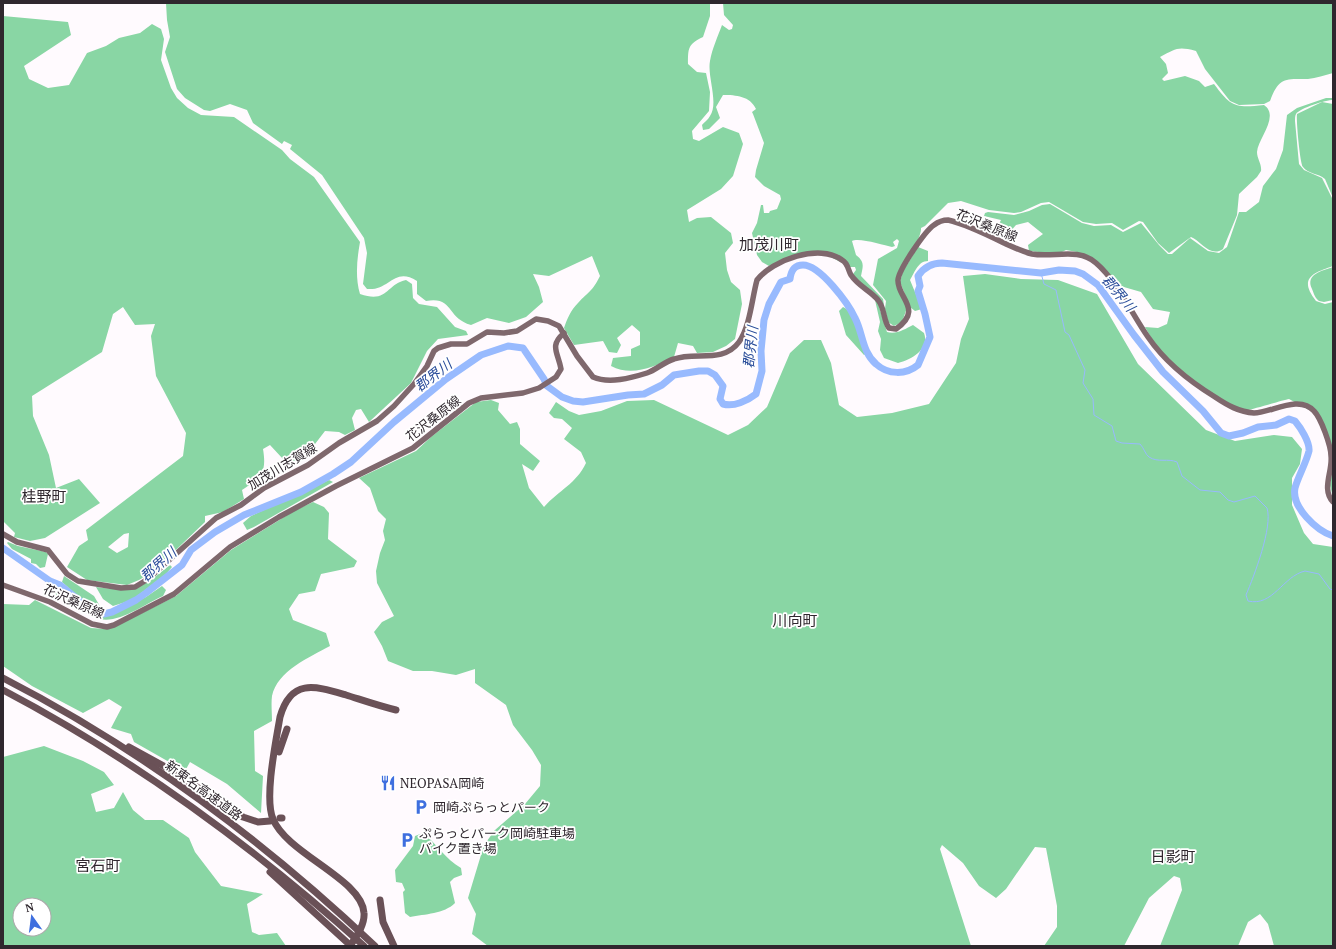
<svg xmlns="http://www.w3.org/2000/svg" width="1336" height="949" viewBox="0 0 1336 949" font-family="'PT Serif','Noto Sans JP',serif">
<rect width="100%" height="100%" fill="#fffafe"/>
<g fill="#89d6a4" fill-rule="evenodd">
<path d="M166,3H710V16L703,37C688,44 688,48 688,64L697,72L706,73L710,92L709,111L692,131L693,139L699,141L723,127L739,133L743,144L733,176L721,189L687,210L689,222L697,218L711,217L731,233L733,243L725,253L727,270L731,282L740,290L742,304L735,339L726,346L713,352L697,353L693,346L678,343L674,357C654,367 632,377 611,366L613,358L631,356V349L640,345V332L632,325L617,338L621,345L617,353L609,352L603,341L574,345L564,328C567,319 571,310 578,303C589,291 592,292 600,276L592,256L549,276L533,274L539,287L543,302L526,317L509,323L487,318L471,325C446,318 454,296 426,301L417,294V281C394,266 390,291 367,289L363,284L367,253L364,238L322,175L290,149L292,145L284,141L282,144L253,123L247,110L230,104L210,111L204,110L185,98L177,89L165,52L170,37L167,20Z"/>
<path d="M723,3H1333V73C1325,75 1316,78 1308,79C1285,79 1279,77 1270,101L1264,104L1239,105L1230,101L1205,69L1196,51C1177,46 1176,49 1160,57L1166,64L1168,73L1162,79L1164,81L1185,76L1199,81L1205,87L1214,84C1231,107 1235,108 1264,105C1280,116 1258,139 1257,152C1257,159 1262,164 1261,171L1257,177L1239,194L1237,215L1223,249C1210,258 1201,241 1191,237L1169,253L1158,243L1143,222L1139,221L1123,230L1112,223L1096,224L1083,222L1049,202L1041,203L1021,212L1014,213L989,210L961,201L948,203L925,226L921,228C922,238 903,267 897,278L907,308L902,322L894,326L888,322L885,309L886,301L873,285L878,259L897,248L899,241L897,239L893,242L895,246L892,247C884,245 858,237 852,241L856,255C865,262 863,266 861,276L883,299L884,305L856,279L853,274L856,270L855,267H850L819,251L769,266L762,262L757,255L752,233L757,223L761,205H763L764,213H769L770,211L777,209L781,199L780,195L764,186L755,177L756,170L764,143L753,114L752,112L756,109C750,96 736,95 723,95L716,107L720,118L709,129L703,130L702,125C704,122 708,120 710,116C719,103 707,76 710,61C712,49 718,36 722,25L729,30L732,29L733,25L724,15Z"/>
<path d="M3,16L68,22L71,35L24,66L29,79L48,88L69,85L87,53L106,46L119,38L140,33L152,24L161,29L164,39L161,60L171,88L177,98L188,108L201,115L234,117L282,150L290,159L314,177L360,242C357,259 355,277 360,294C388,304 386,284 406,280L412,284L413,298L419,304L437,307L455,327L466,331L468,335L438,339L427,351L411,383L369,422L361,409L356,410L352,418L355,430L345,435L339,432L325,431L315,444L294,461L283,459L270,445L263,449C267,473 261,477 242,490L244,499L223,512L205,516V522L154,571L139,580L127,585L87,580L67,567L79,546L88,540L86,530L183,456L186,433L156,376L151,336L155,324L135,325L123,307L113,314L102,352L32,396L33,416L49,455L56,488L79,479L100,503L45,538L30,541L14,537L15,533L3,521ZM129,533L128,547L117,553L108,547L124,534Z"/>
<path d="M1326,98H1333V100C1326,100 1300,108 1296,114C1295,116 1295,118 1295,121L1299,164L1304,170L1322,178L1333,200V266C1313,273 1298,278 1316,301L1325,304L1333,302V498L1330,485L1333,464L1320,416L1289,399C1283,400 1251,410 1248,410C1223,407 1176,370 1160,351C1154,344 1150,335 1145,327L1158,328L1167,324L1170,312L1153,309L1141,292L1117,285L1107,273L1077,252L1066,250L1058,254L1029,251L1028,245L1043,234L1028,222L1016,225L1009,233L1000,235L997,228L1001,220L984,216L985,213L988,212L1014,215L1029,211L1042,205L1050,204L1082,223L1094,226L1111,225L1123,232L1141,223L1159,245L1168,254H1172L1190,238L1208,251L1219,253L1227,247L1239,212H1246L1259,202L1263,186L1276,169L1283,150L1287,115L1297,108Z"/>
<path d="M1322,102L1333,104V198L1325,179C1318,173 1308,174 1303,167C1300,164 1296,119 1297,114Z"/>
<path d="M918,247L928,251V261C918,261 915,272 910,280L922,309L915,311L910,307L900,282L903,271Z"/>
<path d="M1333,267V300L1324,302L1319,301C1315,298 1314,294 1312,289C1305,274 1322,271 1333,267Z"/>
<path d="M985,274L1021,279L1058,280L1097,294L1138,364L1206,430L1235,441L1274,435L1292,437L1302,449L1300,464L1292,478V505L1304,533L1313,544L1333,547V946H1274L1268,924L1260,914L1248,922L1238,946H1160L1182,890L1180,878L1174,876L1149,898L1124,946H1044L1057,927V906L1046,848L1035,847L1006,889L996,898L979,886L963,863L942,845L940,849L971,946H488L472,934L476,914L468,898L484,845L495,830L525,804L540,786L541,765L532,750L513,725L506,705L475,683V669L456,675L432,671H413L388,661L382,646L374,632L382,622L394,616L377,583L376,571L380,553L385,540L383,531L386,519L378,511L370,488L359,478L416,451L431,437L476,402L491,400L499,403L498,410L510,424L517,422L520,429V444L540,461L533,471L522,464L529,488L544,507C559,490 576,484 586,463L581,452L564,439L572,428L562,419L554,418L549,413L556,402L569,411L579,415L601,411L627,401L654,400L728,435L748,425L767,407L790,353L804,340H821L831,363L839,405L857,417L892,413L929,404L956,363L961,339L969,319L963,276Z"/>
<path d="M875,300H877L887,332C896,335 905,329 913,325L924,333C930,349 911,360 898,363L884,358L880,350L881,339L878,331L880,322Z"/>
<path d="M843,307C856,312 859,343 866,354L864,355L846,335L839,311Z"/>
<path d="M329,480L333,482L254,527L247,530L243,523L251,516Z"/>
<path d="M313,502L324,507L329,513L328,539L357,561L354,567L321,574L315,591L299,594L289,609L293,620L326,633L330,646C310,657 277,671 272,696C271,704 272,713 272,721L254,731L255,771L263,776L261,813L227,784L190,762L185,771L134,742L131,734L111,728L122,707L109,699L83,713L32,686L3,666V604L29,605L35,600L91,628L106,629L114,627L176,596L231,550L294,511Z"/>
<path d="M8,542L18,546L46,552L48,554L45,567L40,568L36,564L31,563V559L12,549L7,543Z"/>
<path d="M170,565L172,567L166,574L132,600L113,606L103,599L96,587C136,592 139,590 170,565Z"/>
<path d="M64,576L94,596L101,608L100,611C82,603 76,594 62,582Z"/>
<path d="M50,586C71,589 83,619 108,615L146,597L162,586L166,590L163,596C147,603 118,624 100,619C92,617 85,612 78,608C65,602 57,598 50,586Z"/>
<path d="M44,746L83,761L104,772L114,785L91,794L96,812L114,808L123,792L133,810L145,820H163L189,838L195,852L221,886L263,894L247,904L252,932L259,935L277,933L286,946H3V757ZM20,905H44V929H20Z"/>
<path d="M423,833C437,844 445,859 461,868L462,875L454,878L450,882L455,903C444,914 425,914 410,917L405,913L403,892L405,890L402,883L396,882L395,870L413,846L415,836Z"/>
</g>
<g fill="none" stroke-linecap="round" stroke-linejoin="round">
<path stroke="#98bafe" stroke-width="1" d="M1041,273L1044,284L1056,290L1065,332L1069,335L1085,370L1083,383L1093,399L1094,415L1112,426L1116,441L1122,443L1140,444C1144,448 1145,454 1149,457C1158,463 1168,458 1177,462L1182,476L1200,490L1220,492L1228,500L1234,502L1255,496L1267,508C1273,527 1254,576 1246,595L1248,601C1273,607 1283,576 1305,571L1319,574L1330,589L1333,590"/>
<path stroke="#98bafe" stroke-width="7" d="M3,548L50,581L60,585L91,610L104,614L112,612L136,600L146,593L182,565L191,550L215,532L244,515L301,492L333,474L351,462L394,422L446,379L481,355L508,346L523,348L544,379L547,386L562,397L573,401L583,402L628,395L644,394L662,385L674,375L699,371H708L715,375L723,386L720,399L723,404C734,407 747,401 756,394L762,371L761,351L764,320L769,304L781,282L790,279C791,271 794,265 803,265C820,265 848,303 855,318C863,333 862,352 876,364C888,375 906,375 918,365L930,337L925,314L918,291L920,286L918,276C924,267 931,263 942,263L1041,273L1059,270L1075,271L1083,274L1098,285L1134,335L1163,372L1203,411L1221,433L1229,436L1243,433L1258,427L1276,425L1289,419L1295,421C1300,427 1310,442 1309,451C1306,463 1298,477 1295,488C1291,507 1317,531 1333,536"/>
<g stroke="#7f686d" stroke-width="5.5">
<path d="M3,534L17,542L48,550L67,574L78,581L121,588L135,587L148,579L216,518L241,505L264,488L308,465L339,443L377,421L394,406L414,384L427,366L434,351L438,348L451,344H467L487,332L504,333L517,331L536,319L548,321L559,326L577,356L593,377C609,384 631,378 647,373C656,370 664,362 674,359C695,351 723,364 739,342C750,327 752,298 757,280C772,260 820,243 842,260C848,263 848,270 851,275C858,286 871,291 878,300C885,308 883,320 889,328L896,329C924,309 897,298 898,280C899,269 925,231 934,225C938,222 943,220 948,220C966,224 988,235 1004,243C1013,247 1023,252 1032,254C1054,258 1078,247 1096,263C1117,281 1132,314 1148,337C1165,362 1189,381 1215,397C1227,405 1239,412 1254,413C1271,413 1299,394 1314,411C1321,418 1331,446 1331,456C1333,471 1321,489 1333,502"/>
<path d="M3,585L50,602L92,624L107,627L114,625L174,594L230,547L279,517L336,486L413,448L469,403L481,398L523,393L539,388L556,377L561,369C558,352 549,346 564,333"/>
</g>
<g stroke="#6a5157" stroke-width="7">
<path d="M3,678C139,748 264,841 375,946"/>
<path d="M3,690C134,759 254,847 364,946"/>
<path d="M129,747L169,769L243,817L258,822L270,821"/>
<path d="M279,752L287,729"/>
<path d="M280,818H282"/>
<path d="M270,872L351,946"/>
<path d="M380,900L383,922L394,946"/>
<path d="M350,946C356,937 365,925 364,913C362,879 287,854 273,819C264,798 276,741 280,717C291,678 315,686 346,695C362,700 379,706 396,710"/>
</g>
</g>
<defs>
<symbol id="restaurant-bare" viewBox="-9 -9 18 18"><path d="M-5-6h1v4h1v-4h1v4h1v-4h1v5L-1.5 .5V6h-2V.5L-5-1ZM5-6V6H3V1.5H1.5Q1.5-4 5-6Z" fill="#3e6fdf" stroke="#fff" stroke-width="2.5" paint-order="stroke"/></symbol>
<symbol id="parking-bare" viewBox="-9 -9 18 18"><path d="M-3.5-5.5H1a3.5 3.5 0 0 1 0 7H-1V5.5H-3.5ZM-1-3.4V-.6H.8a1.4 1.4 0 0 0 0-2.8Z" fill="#3e6fdf" stroke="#fff" stroke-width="2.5" paint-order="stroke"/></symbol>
</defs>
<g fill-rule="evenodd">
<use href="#restaurant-bare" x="377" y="772" width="22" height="22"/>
<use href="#parking-bare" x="410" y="796" width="22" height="22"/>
<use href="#parking-bare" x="396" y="829" width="22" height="22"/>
</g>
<g text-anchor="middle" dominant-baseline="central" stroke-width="3.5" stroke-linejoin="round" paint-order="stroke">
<g font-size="13" fill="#2f272e" stroke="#fff">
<text transform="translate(987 225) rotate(22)">花沢桑原線</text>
<text transform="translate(433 418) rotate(-38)">花沢桑原線</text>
<text transform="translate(282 466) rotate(-31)">加茂川志賀線</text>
<text transform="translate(74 601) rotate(24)">花沢桑原線</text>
<text transform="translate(204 790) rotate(36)">新東名高速道路</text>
</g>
<g font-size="13" fill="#2f272e" stroke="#fff" text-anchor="start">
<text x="400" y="783">NEOPASA岡崎</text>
<text x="433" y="807">岡崎ぷらっとパーク</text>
<text x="419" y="833">ぷらっとパーク岡崎駐車場<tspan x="419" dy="15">バイク置き場</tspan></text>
</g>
<g font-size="14" font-style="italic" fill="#284b99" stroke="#fff">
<text transform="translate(1119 293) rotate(50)">郡界川</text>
<text transform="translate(750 347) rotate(-84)">郡界川</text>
<text transform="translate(433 375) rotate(-38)">郡界川</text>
<text transform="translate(158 564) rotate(-42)">郡界川</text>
</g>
<g font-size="15" fill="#2f272e" stroke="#fff">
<text x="769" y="244">加茂川町</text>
<text x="44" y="496">桂野町</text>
<text x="795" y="620">川向町</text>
<text x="1173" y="856">日影町</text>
<text x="98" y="865">宮石町</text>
</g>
</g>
<rect width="1336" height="949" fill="none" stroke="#2f272e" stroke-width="8"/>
<g transform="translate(32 917) rotate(346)"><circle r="19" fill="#ffffff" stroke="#aca9ab"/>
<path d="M0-3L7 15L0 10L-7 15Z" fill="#3e6fdf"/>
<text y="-6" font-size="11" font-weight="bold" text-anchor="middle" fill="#2f272e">N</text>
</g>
</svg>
